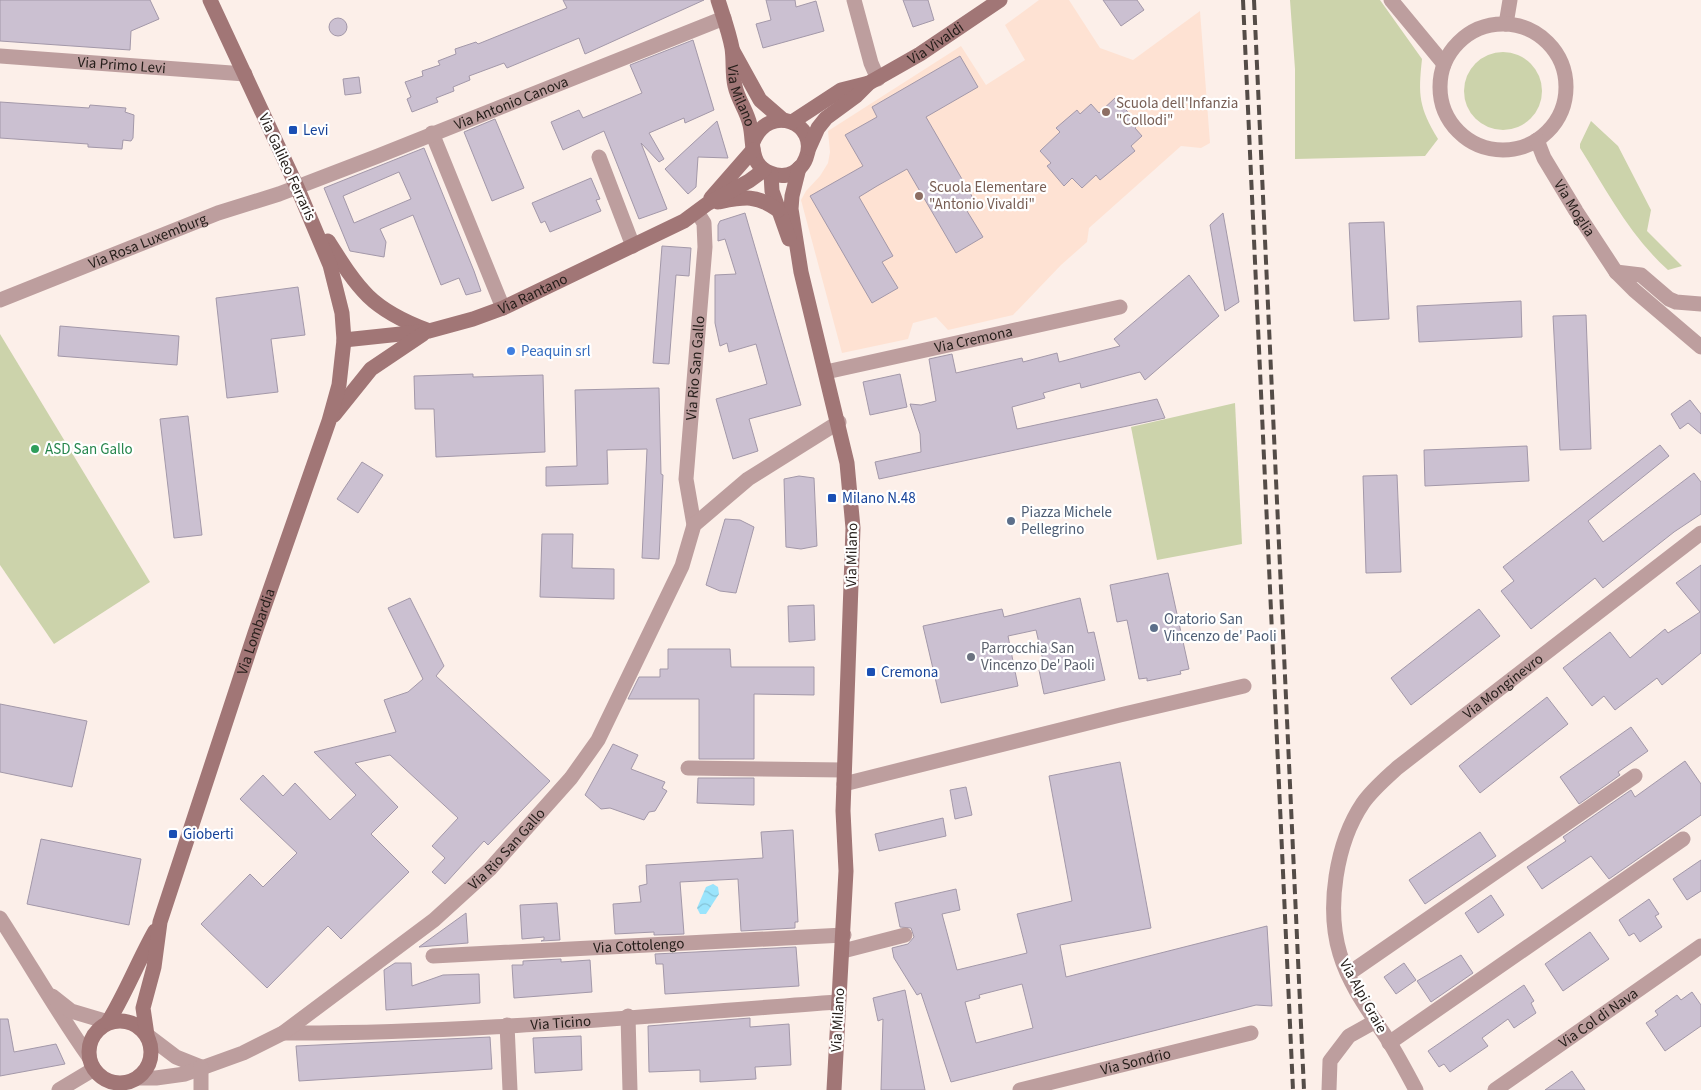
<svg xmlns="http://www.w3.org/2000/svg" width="1701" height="1090" viewBox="0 0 1701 1090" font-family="'Source Sans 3',sans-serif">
<defs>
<pattern id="water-waves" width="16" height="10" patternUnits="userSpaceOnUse" patternTransform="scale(1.25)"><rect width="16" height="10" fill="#9ae4fc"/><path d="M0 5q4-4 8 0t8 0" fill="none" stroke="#85c3d7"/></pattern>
</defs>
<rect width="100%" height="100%" fill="#fcefe9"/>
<path fill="#fee2d3" d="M1039,0H1069L1100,48L1133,60L1200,11L1210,143L1201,148L1181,146L1089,228L1087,242L1061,265L1013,315L948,330L936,317L913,323L908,339L842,353L801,200L806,191L820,176L828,163L830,152L828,131L961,46L986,85L1025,60L1005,25Z"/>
<g fill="#ccd3ab">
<path d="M1290,0H1380L1422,59C1418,96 1419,107 1438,139L1425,156L1295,159V69Z"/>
<circle cx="1503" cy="91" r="39"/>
<path d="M1591,121L1618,146L1651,210L1647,231L1682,266L1668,270C1630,236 1607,191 1580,148V144Z"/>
<path d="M0,334L150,582L54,644L0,565Z"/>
<path d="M1235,403L1242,544L1157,560L1131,427Z"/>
</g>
<path fill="url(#water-waves)" d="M713,884L718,887L719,894L706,914H700L697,908L706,887Z"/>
<g fill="#cbc0d1" stroke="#a398a9" fill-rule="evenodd">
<path d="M0,0H150L159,19L131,31L130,50L0,41Z"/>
<path d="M563,0H704L585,54L579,38L507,68L504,63L469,76L470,80L453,87L454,91L436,98L438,102L412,112L407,99L411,97L405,82L423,76L422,71L440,65L438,61L456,54L455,49L476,42L478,44L567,8Z"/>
<path d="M766,0H795L796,7L816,1L824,31L763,48L756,24L771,20Z"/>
<path d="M903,0H928L934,20L913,27Z"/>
<path d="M1103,0H1137L1144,10L1121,26Z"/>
<circle cx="338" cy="27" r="9"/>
<path d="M693,40L714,110L685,123L684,118L649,133L664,159L659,162L641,143L667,209L639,219L604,131L563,150L551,122L579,110L583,118L642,93L630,65Z"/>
<path d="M960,56L978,87L926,117L977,205L967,211L983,237L956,253L907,169L877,186L859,197L893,256L882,262L898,288L872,303L810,196L863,166L845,135L877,117L872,107Z"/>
<path d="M359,77L361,93L345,95L343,79Z"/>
<path d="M1115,98L1139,124L1135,128L1142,136L1131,146L1135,151L1100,180L1096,175L1082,188L1072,178L1064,186L1047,166L1051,163L1040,151L1060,132L1056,128L1077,110L1080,114L1091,104L1099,113Z"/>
<path d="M0,102L89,108L90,105L126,108L125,112L134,115L133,138L131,141L123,140L122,149L88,147V144L0,138Z"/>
<path d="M495,119L524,188L492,201L464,132Z"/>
<path d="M717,121L728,158L698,157L696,187L688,194L665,169Z"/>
<path d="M424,148L474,271L481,291L466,295L459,278L441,285L413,215L380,229L386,242L384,257L350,251L324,188ZM399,172L411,199L354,223L343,196Z"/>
<path d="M591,178L600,199L596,200L601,211L550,232L545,221L541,223L532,203Z"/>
<path d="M745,213L801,405L749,419L758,451L733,459L716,399L767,384L756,344L729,352L727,343L720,346L715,323V275L736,274L725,239L718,241V225L720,221Z"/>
<path d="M1223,213L1239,302L1225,311L1210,225Z"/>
<path d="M1384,222L1389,319L1354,321L1349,223Z"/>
<path d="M662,246L691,248L689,276L676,275L669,364L653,363Z"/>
<path d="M1189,275L1219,316L1145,380L1140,372L1081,388L1080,383L1043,393L1045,398L1012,407L1017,429L1157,399L1165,418L879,479L875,462L921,452L920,434L910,404L921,405L936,401L929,359L952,354L956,373L1022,358L1023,362L1057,353L1059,362L1120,346L1114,339Z"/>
<path d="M298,287L305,335L271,339L278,392L227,398L216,298Z"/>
<path d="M1521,301L1522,337L1419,342L1417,306Z"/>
<path d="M1586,315L1591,449L1560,450L1553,316Z"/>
<path d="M60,326L179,336L177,365L58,356Z"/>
<path d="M473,374V377L543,375L545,452L436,457L434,409H415L414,376Z"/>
<path d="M900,374L907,407L870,415L863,382Z"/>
<path d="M659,388L661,474L663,475L659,559L642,558L647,449L607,450L608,484L546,486V467L577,466L575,390Z"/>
<path d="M1690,400L1701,414V434L1688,423L1680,429L1671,414Z"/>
<path d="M188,416L202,535L174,538L160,419Z"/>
<path d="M1660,445L1669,456L1588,521L1603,542L1694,473L1701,482V514L1674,532L1603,588L1595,578L1531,629L1501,591L1514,581L1503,567Z"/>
<path d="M1527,446L1529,481L1425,486L1424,450Z"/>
<path d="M362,462L383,475L358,513L337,499Z"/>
<path d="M1397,475L1401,572L1366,573L1363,476Z"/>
<path d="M799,476L814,478L817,546L801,549L786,547L784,479Z"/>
<path d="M725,519L740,520L754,527L736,593L720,591L706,585Z"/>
<path d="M542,534H573L572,568L614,569V599L540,597Z"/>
<path d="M1701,565V653L1662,685L1657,678L1615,710L1604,696L1592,706L1563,668L1610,632L1630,658L1665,629L1668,633L1700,612L1676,583Z"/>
<path d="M1168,573L1189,669L1180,671L1181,674L1147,681V678L1139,679L1127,620L1117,622L1110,585Z"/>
<path d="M410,598L444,666L436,676L550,781L488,845L484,841L445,884L432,872L445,858L432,846L458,818L390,755L355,763L398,807L371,834L409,872L341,939L328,926L267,988L201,924L250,874L263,887L297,853L240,799L263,775L283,796L295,783L330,820L356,795L314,752L396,732L384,700L408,692L423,679L388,608Z"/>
<path d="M1080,598L1088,633L1094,632L1105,680L1044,694L1039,670L1045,669L1036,630L1008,636L1018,686L941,703L923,626L1002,609L1004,617Z"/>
<path d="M814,605L815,640L789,642L788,606Z"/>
<path d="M1479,609L1500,636L1411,705L1391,678Z"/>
<path d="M668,649H730L731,667H814V695L754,694V759H699V699H628L639,677H660V669H668Z"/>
<path d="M1547,697L1568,724L1480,793L1459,766Z"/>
<path d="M0,704L87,721L72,787L0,772Z"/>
<path d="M1631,727L1648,751L1618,772L1620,775L1579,804L1560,777Z"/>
<path d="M613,744L638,755L631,769L665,782L662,788L667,791L655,811L649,812L644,820L610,808L601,809L585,795Z"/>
<path d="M1685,761L1701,784V815L1609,879L1591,856L1542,889L1527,867L1566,841L1563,837L1631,790L1635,797Z"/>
<path d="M1120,762L1151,928L1060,945L1066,977L1267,926L1272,1006L1256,1005L951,1082L921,993L917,995L894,958L892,948L908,944L914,937L911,928L900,927L895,903L956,889L960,910L942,914L957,970L1027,953L1017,914L1072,901L1049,776ZM1022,984L1033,1028L976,1043L965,1002L980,998L979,995Z"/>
<path d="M698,778H754V805L697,803Z"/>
<path d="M966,787L972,815L955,819L950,790Z"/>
<path d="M943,818L946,836L879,851L875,834Z"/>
<path d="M793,830L798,922H795V928L741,931L738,879L680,882L684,934L654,935V932L615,934L613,904L641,902L639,886L647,884L646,865L763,858L761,832Z"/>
<path d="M1480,832L1496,856L1425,904L1409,880Z"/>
<path d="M41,839L141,859L129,925L27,904Z"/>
<path d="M1701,860V891L1687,900L1673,879Z"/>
<path d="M1491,895L1504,915L1478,933L1465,913Z"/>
<path d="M1649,899L1659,914L1655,916L1662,927L1640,942L1634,933L1629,936L1619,920Z"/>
<path d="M557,903L560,940L541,941L544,940V937L522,939L520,905Z"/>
<path d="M466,913L468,943L419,947L441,931Z"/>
<path d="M1590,932L1609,959L1563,991L1545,964Z"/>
<path d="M796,947L799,986L665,994L663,964H656L655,954Z"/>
<path d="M1461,955L1473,973L1431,1002L1417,981Z"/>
<path d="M561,959V962L590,960L592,992L514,998L512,965H523V961Z"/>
<path d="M395,963H411L412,986L443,975L479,974L480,1003L386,1010L384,970Z"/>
<path d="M1404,963L1416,980L1396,994L1384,977Z"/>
<path d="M1524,985L1534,1001L1531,1003L1536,1013L1514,1028L1508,1019L1482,1038L1488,1046L1450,1072L1444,1064L1439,1067L1428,1051Z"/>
<path d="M905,990L925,1090H881L883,1019L878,1021L873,998Z"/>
<path d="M1692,992L1701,1005V1026L1665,1051L1646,1023L1658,1015L1655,1011L1677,995L1681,1000Z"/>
<path d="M750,1018V1027L789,1024L791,1065L755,1067L756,1079L700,1082V1070L649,1072L648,1026Z"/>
<path d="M0,1019H8L14,1052L56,1044L65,1064L0,1076Z"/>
<path d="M581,1036L582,1070L535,1073L533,1038Z"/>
<path d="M490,1037L492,1069L299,1081L296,1046Z"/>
<path d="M1572,1071L1585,1090H1545Z"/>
</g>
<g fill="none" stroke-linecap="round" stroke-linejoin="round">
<g stroke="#bd9e9e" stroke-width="15">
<path d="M854,0L871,63L878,79"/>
<path d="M1391,0L1444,64"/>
<path d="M1506,24L1510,0"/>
<circle cx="1503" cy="87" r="63"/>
<path id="s1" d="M0,56L245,74"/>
<path d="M432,133L503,308"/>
<path id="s2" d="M1537,140L1544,158L1576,211L1616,272L1634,290L1701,347"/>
<path d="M599,157L633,246"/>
<path d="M1616,272L1641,275L1669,299L1676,302L1701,304"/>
<path id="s3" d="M0,300L218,213L279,194L378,156L724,18"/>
<path id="s4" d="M826,372L1120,307"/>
<path id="s5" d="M694,525L686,479L705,247L704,223L697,212"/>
<path d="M688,768L844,770"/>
<path d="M844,784L1120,715L1244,686"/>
<path d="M0,918C30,964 57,1012 89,1057"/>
<path d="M843,951L905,935"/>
<path id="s6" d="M433,956L844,935"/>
<path d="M1348,974L1635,776"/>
<path d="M52,996L71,1011L108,1022"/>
<path d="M628,1016L630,1090"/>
<path d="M507,1025L510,1090"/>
<path id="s7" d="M283,1033C468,1034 653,1015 838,1002"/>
<path d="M147,1035L176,1057L201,1067"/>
<path d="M1389,1043L1683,839"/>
<path id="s8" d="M138,1078H156L185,1074L243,1053L283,1033L434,920L490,869L571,778L598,740L682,566L694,525L748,479L839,422"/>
<path d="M59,1090L94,1069"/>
<path d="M201,1090V1067"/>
<path id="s9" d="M1020,1090L1251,1033"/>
<path d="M1329,1090L1330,1061L1349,1036L1376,1021"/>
<path id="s10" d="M1416,1090C1407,1073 1398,1056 1388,1040C1371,1014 1349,985 1340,954C1326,908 1336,843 1363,803C1372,790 1385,779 1397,768L1701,533"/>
<path id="s11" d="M1495,1090L1701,946"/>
</g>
<g stroke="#a17676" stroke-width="15">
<path id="s12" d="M718,0C723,16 729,32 732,48C734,61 732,74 735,86C738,100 747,111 750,125C753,137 751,152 757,162C763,172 776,177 787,175C796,173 803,166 806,158C820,123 769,102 753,142"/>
<path d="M733,51L760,100L783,120"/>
<path d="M792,122L841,90L869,83"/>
<path id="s13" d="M809,148L818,128L826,118L856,96L869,83L920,54L1000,0"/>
<path d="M799,168L792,196L791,209L801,272L847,463L853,528L843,811L846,871L834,1090"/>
<path d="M771,174L772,191L789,239"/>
<path d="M711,198L753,150"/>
<path d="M718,202C744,197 756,194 778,210"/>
<path d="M328,241C359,290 371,309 427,330"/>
<path id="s14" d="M344,340L429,331L473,319L503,308L684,221L707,204L749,181L764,170"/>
<path d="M334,415L371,369L423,334"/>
<circle cx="120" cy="1052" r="31"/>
<path d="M108,1022C126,993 138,961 155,931"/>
<path id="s15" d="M147,1035L143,1008L154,967L160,922L255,633L329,421L339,385L344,340L342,313L330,265L297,187L210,0"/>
</g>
<g stroke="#544c47" stroke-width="4" stroke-dasharray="10 5" stroke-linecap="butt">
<path d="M1243,0L1293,1090"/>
<path d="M1254,0L1304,1090"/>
</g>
</g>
<g fill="#8d6e63" stroke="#fff" stroke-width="2">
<circle cx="1106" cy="112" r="5"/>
<circle cx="919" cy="196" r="5"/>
</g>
<g fill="#1a4fb4" stroke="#fff" stroke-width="2">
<rect x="288" y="125" width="10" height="10" rx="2.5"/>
<rect x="827" y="493" width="10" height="10" rx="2.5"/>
<rect x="866" y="667" width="10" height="10" rx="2.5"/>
<rect x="168" y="829" width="10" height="10" rx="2.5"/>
</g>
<circle fill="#3f7fe0" stroke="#fff" stroke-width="2" cx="511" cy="351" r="5"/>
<circle fill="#2e9e5b" stroke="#fff" stroke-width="2" cx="35" cy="449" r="5"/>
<g fill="#5c6f8a" stroke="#fff" stroke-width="2">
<circle cx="1011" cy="521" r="5"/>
<circle cx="1154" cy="628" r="5"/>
</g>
<circle fill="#6b7280" stroke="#fff" stroke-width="2" cx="971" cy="657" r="5"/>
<g text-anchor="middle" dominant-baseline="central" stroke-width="4.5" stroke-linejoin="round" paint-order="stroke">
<g font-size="15" fill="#241d19" stroke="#fff">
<text stroke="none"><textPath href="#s13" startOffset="168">Via Vivaldi</textPath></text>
<text stroke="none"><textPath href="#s1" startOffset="122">Via Primo Levi</textPath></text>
<text stroke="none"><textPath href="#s12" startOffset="99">Via Milano</textPath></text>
<text stroke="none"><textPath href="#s3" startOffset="548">Via Antonio Canova</textPath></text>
<text transform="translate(287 167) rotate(65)">Via Galileo Ferraris</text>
<text stroke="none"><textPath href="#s2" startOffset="78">Via Moglia</textPath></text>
<text stroke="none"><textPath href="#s3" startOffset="159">Via Rosa Luxemburg</textPath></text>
<text stroke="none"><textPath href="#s14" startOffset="196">Via Rantano</textPath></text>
<text stroke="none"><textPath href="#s4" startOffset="151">Via Cremona</textPath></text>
<text stroke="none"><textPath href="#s5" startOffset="158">Via Rio San Gallo</textPath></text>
<text transform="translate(852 555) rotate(-89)">Via Milano</text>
<text stroke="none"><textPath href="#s15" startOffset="421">Via Lombardia</textPath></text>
<text stroke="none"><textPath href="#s10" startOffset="496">Via Monginevro</textPath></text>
<text stroke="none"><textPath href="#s8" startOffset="444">Via Rio San Gallo</textPath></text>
<text stroke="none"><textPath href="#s6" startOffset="206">Via Cottolengo</textPath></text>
<text transform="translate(1363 996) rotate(61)">Via Alpi Graie</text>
<text stroke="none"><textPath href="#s11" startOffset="126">Via Col di Nava</textPath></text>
<text transform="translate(838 1020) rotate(-87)">Via Milano</text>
<text stroke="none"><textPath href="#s7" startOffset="278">Via Ticino</textPath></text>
<text stroke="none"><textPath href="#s9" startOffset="119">Via Sondrio</textPath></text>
</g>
<g font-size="15" fill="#785e54" stroke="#fff" text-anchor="start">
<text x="1116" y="103">Scuola dell'Infanzia<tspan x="1116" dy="17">"Collodi"</tspan></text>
<text x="929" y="187">Scuola Elementare<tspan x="929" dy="17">"Antonio Vivaldi"</tspan></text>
</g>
<g font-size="15" fill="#164399" stroke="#fff" text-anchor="start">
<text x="303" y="130">Levi</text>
<text x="842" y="498">Milano N.48</text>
<text x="881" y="672">Cremona</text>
<text x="183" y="834">Gioberti</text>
</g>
<g font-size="15" fill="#366cbe" stroke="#fff" text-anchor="start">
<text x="521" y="351">Peaquin srl</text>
</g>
<g font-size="15" fill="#27864d" stroke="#fff" text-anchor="start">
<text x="45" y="449">ASD San Gallo</text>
</g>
<g font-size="15" fill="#4e5e75" stroke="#fff" text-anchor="start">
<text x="1021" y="512">Piazza Michele<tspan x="1021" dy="17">Pellegrino</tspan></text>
<text x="1164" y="619">Oratorio San<tspan x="1164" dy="17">Vincenzo de' Paoli</tspan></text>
</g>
<g font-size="15" fill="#5b616d" stroke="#fff" text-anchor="start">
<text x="981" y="648">Parrocchia San<tspan x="981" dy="17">Vincenzo De' Paoli</tspan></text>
</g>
</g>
</svg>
